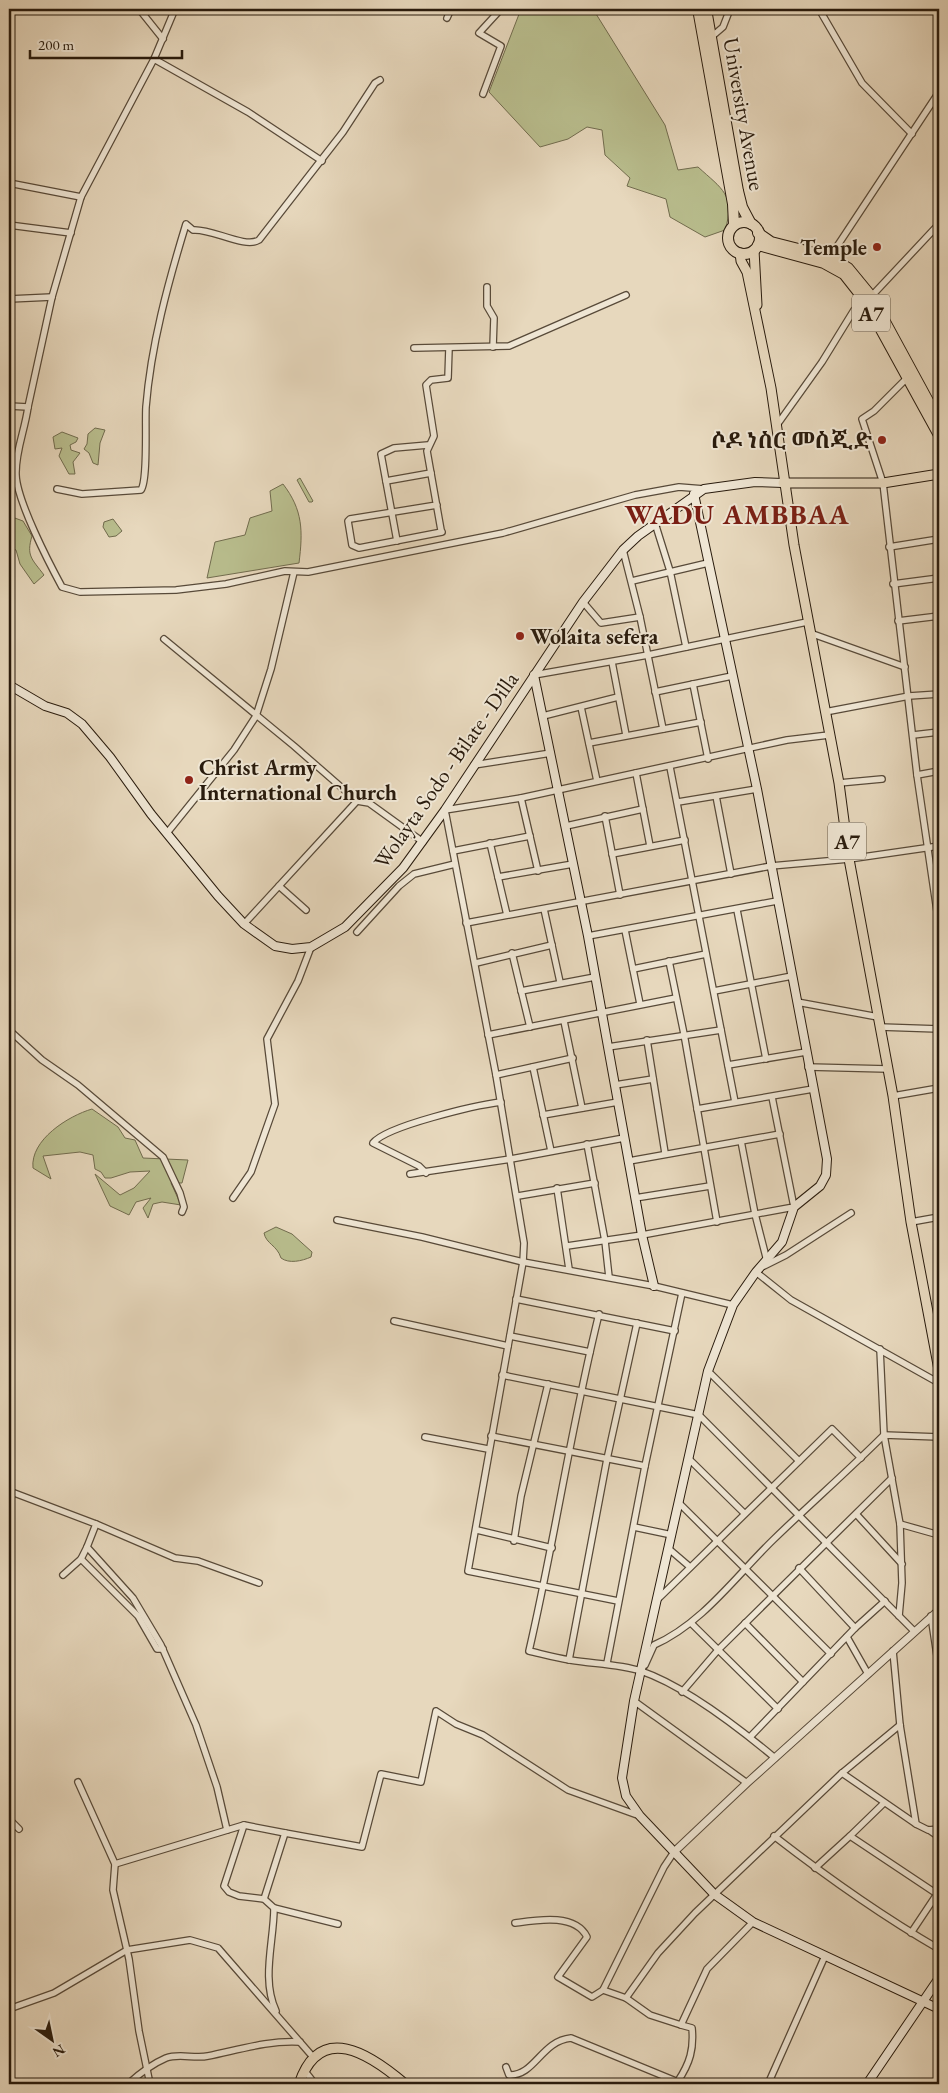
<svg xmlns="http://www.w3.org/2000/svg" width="948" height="2093" viewBox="0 0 948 2093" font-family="'EB Garamond','Noto Serif Ethiopic',serif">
<rect width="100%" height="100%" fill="#e7d8bd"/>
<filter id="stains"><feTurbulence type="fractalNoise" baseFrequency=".004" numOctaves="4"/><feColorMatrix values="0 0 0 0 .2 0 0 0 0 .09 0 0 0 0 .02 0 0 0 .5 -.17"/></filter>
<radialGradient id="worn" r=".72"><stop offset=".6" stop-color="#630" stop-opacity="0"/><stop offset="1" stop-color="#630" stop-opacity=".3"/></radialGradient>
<g fill="#b9be8e" stroke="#716c4e">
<path d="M521,9H593L665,125L678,170L698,167C722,189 736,195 725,230L705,237L670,217L666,199L627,186L630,178L605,155L602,130L587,127L568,139L540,147L489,92Z"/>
<path d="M95,428L105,430L100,443L98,465L93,463L89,453L84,449L87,444L88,434Z"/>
<path d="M62,432L78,438L76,442L70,445L71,450L80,453L73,462L75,474H69L59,456L62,448L55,449L53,437Z"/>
<path d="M300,478L313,501L312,502H309L297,480Z"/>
<path d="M283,484C303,510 303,531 299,563L207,578L215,542L245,535L250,518L272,511L270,491Z"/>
<path d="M9,501L12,517L23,521L32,536C26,556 32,559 44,575L34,584L20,564L16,550L9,547Z"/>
<path d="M113,519L122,531L116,536L109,537L103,527L104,522Z"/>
<path d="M92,1109L118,1127L125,1138L135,1140L143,1158L188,1160L182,1183H171L181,1205L162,1202L153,1204L148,1218L143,1208L151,1198L136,1202L129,1215L110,1206L95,1174L120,1195L134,1188L150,1171L130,1172L111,1178H105L101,1172L95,1169L93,1155L80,1152L43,1156L51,1179L33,1168C30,1140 68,1116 92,1109Z"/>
<path d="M276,1227L292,1234L312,1252L311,1257C302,1261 289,1264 281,1258C277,1245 266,1244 264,1233Z"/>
</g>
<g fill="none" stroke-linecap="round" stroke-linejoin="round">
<defs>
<g id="minor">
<path d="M139,9L163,39"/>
<path d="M175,9L154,59L81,197L52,297L28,407C25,430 15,452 16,475C17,501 49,563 62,587L80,592L176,590L226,584L285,571L308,572L503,533L635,495L679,487L704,489"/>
<path d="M819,9L862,83L912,134"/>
<path d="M447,18L451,9"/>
<path d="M709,39L723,27L730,9"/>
<path d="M154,59L248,112L322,161"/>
<path d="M483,94L501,46L479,33L501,9"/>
<path d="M9,183L81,197"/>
<path d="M9,225L71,233"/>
<path d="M830,257L939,92"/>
<path d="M487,287V306L494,318L493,347"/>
<path d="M9,299L52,297"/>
<path d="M414,348L509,346L626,295"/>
<path d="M908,377L874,411L862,419L883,483L917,775L939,925"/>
<path d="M9,406L28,407"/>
<path d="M777,425L822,362L854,310L866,302L939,224"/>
<path d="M386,481L431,473"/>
<path d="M57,489L82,494L141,490C148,480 145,424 146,407C151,345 168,283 186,224L193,230C211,228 245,249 259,240L343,132L375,83L380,80"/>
<path d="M437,505L350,519L348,521L352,545L359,548L442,532L441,530L427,451L434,436L426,385L431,380L448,378L449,348"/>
<path d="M655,523L670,571L686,647"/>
<path d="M397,541L381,454L394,448L428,445"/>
<path d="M889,547L939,539"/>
<path d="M623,550L640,617L663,729"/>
<path d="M632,581L708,563"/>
<path d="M893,584L939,578"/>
<path d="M583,602L601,623L640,617"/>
<path d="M937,617L939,634"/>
<path d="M898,621L939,616"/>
<path d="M810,633L905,667"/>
<path d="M164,639L294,746L357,801"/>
<path d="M612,662L626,735"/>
<path d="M534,675L648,655L807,622"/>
<path d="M693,684L708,759"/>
<path d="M655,692L732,676"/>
<path d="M581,707L597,781"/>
<path d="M825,712L909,696L939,694"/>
<path d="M543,716L618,697"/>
<path d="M913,735L939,732"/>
<path d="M589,743L701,722"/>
<path d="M474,765L551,753"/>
<path d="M670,767L735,1102"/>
<path d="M636,773L650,846"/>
<path d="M917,775L939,771"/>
<path d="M839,783L882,779"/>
<path d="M716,796L731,874"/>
<path d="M521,798L538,871"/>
<path d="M678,802L757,789"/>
<path d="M605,816L620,895"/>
<path d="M566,826L643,809"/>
<path d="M167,833L234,750L256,716L271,669L294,572"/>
<path d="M490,843L507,915"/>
<path d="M453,851L530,836"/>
<path d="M612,854L685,840"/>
<path d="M498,877L573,864"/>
<path d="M279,886L306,910"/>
<path d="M544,909L560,982"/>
<path d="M737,910L766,1059"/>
<path d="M466,923L771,866L849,859L939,846"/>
<path d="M244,924L357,801L369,803L423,842"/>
<path d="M625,930L640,1004"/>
<path d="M357,932L399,886L414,874L455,864"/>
<path d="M588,936L777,901"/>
<path d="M512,953L530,1027"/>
<path d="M669,961L684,1034L717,1222"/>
<path d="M476,963L552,945"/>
<path d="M633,969L706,954"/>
<path d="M521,991L595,977"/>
<path d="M714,991L792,976"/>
<path d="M797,1002L878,1017"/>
<path d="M564,1021L582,1108"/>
<path d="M880,1027L939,1029"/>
<path d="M9,1030L42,1060L78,1085L163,1157L180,1193L184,1207L182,1212"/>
<path d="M488,1035L676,998"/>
<path d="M647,1040L665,1153"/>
<path d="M608,1047L721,1030"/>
<path d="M728,1065L806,1052"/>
<path d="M533,1067L551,1151"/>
<path d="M808,1067L888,1069"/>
<path d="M496,1075L573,1058"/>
<path d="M615,1085L653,1079"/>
<path d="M893,1096L939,1088"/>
<path d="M697,1109L813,1089"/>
<path d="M543,1115L618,1102"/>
<path d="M741,1141L755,1214L767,1261"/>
<path d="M587,1144L605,1241L609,1277"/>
<path d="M629,1161L780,1134"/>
<path d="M426,1173L419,1166L373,1143C386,1126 477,1105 501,1102"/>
<path d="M410,1174L511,1159L624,1138"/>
<path d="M557,1188L569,1269"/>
<path d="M518,1196L595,1183"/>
<path d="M233,1198L251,1172L275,1104L267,1039L298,981L311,947"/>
<path d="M635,1198L710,1186"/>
<path d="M337,1220L422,1237L523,1262L654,1286L733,1305"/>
<path d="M911,1222L939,1217"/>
<path d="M567,1246L642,1235L794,1207L772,1097"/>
<path d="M764,1266L786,1255L851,1213"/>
<path d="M756,1272L791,1300L939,1383"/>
<path d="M516,1299L675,1331"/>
<path d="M599,1314C571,1426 555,1539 529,1651C542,1654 556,1658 570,1660C594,1664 618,1664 641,1671C685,1686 739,1728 775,1758"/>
<path d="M394,1321L508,1346"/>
<path d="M510,1336L590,1352"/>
<path d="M880,1349L884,1435L900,1524L902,1583L899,1616"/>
<path d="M708,1371L799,1461"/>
<path d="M502,1375L699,1415L914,1631"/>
<path d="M491,1436L645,1466"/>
<path d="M425,1437L488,1449"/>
<path d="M688,1458L744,1513"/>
<path d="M9,1491L96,1524L87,1547L133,1598L161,1645L196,1725L217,1787L227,1830"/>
<path d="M679,1503L831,1654"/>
<path d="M857,1515L902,1564"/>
<path d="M96,1524L175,1558L198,1561L259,1583"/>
<path d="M900,1524L939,1535"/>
<path d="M634,1527L672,1535"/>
<path d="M477,1530L552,1548"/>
<path d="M514,1541L521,1496L548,1384"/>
<path d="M669,1549L690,1567"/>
<path d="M81,1559L138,1616L157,1649H163"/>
<path d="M799,1568L855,1628"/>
<path d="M63,1575L81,1559L87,1547"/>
<path d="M659,1598L832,1429L861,1458"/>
<path d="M618,1601L468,1571L523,1262L524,1243L496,1075L445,810L521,798L787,740L829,735"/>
<path d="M931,1616L939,1669"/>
<path d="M691,1623L778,1709"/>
<path d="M745,1623L803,1682"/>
<path d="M847,1637L868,1674"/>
<path d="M893,1651L900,1725L916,1824L928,1830L939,1829"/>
<path d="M569,1660L607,1459L637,1323"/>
<path d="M607,1663L645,1466L682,1293"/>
<path d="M645,1665L654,1645C702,1624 736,1576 773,1540C810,1504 848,1471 884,1435L939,1437"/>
<path d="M682,1692L718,1650L892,1478"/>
<path d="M634,1701L747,1783"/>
<path d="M750,1737L855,1628L885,1601"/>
<path d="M842,1773L916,1824"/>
<path d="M78,1782L115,1864L113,1890L129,1959L139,2031L150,2084"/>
<path d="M9,1819L19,1829"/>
<path d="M244,1825L224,1886L229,1892L239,1896L264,1899L274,1908L338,1924"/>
<path d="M929,1830L939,1837"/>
<path d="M774,1836C827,1877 882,1916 939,1949"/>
<path d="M850,1836L884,1803"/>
<path d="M115,1864L244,1825L285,1833"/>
<path d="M815,1868L850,1836L937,1894"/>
<path d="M264,1899L285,1833L362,1847L381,1774L421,1782L436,1711L456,1724L483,1735L568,1790L640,1816"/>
<path d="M274,1908C274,1941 261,1979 276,2011"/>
<path d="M515,1923C537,1920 575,1913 587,1937L558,1977L592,1997L603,1990L664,1867L674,1852"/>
<path d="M911,1933L939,1891"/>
<path d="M603,1990L626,1998L650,2015L681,2025"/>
<path d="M626,1998L658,1953L695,1913L842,1773L900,1725"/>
<path d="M9,2009L54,1993L127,1950L190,1940L218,1948L313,2057"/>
<path d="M506,2067L509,2075C535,2076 541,2041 571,2038L683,2084"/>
<path d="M304,2070L315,2084"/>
<path d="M678,2081C690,2063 694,2049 692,2028L681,2025L707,1969L753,1922"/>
<path d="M128,2084C139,2074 152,2064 166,2058C179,2053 195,2059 208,2056C238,2050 269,2040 300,2042"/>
<path d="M768,2084L825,1956"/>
</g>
<path id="tertiary" d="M674,1852L747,1783L939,1610"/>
<g id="secondary">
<path d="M694,494L757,789L827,1159L826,1175L820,1186L794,1207L782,1242L756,1272L733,1305L708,1371L634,1701L622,1778L626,1796L640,1816L714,1894L753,1922L939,2009"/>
<path d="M534,675L588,936L642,1235L654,1286"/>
<path d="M9,685L45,706L67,713L82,724L110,757L151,814L218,896L244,924L275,946L292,949L311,947L345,927L403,868L445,810L583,602L623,550L638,536L704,489L755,482L783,483"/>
<path d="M867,2084L939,1978"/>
</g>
<g id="primary">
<path d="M754,250L757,305"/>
<path d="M740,253L741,261L747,272L771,388L794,545L839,783L849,859L893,1096L911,1222L939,1370"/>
<path d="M783,483H883L939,474"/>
<path d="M299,2084C320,2021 370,2054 405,2084"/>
</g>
<g id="trunk">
<path d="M698,9L733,204L734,225"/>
<path d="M706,9L738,191L742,207L751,224"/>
<circle cx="744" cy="238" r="16"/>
<path d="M758,233L771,242L830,257L848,268L871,296L934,412"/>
<path d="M758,245L824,263L844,274L866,302L939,435"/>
</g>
</defs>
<use href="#minor" stroke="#584a39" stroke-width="8"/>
<use href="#tertiary" stroke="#584a39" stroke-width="9"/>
<use href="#secondary" stroke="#291b0d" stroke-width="10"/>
<use href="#primary" stroke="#291b0d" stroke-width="11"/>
<use href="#trunk" stroke="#291b0d" stroke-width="12"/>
<use href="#minor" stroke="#efe6d4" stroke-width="5.5"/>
<use href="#tertiary" stroke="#efe6d4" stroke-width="7"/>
<use href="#secondary" stroke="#efe6d4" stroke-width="8"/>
<use href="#primary" stroke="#e7d8bd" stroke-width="9"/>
<use href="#trunk" stroke="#e7d8bd" stroke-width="10"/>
</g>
<g fill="#8f2418" stroke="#efe6d4" stroke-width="2">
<circle cx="877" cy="247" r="5"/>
<circle cx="882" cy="440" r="5"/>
<circle cx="520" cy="636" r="5"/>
<circle cx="189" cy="780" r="5"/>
</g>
<g text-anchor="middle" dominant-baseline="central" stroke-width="4" stroke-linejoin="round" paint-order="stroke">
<g fill="#efe6d4" stroke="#645849" stroke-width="1">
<rect x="852" y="294.5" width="38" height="37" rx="4"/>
<rect x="828" y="822.5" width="38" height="37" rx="4"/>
</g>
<g font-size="21" font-weight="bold" fill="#291b0d">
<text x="871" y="313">A7</text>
<text x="847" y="841">A7</text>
</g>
<g font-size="22" fill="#291b0d" stroke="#efe6d4">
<text transform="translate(744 114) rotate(80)">University Avenue</text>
<text transform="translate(446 770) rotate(-55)">Wolayta Sodo - Bilate - Dilla</text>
</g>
<g font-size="22" font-weight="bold" fill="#291b0d" stroke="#efe6d4" text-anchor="end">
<text x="867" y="247">Temple</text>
<text x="872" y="440">ሶዶ ነስር መስጂድ</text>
<text x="530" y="636" text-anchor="start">Wolaita sefera</text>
<text x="199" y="767" text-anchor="start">Christ Army<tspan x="199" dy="25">International Church</tspan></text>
</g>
<g font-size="28" font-weight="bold" letter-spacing="1" fill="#7a1f14" stroke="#efe6d4">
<text x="737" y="514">WADU AMBBAA</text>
</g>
</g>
<rect width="948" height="2093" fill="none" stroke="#e7d8bd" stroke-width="30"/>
<rect x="10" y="10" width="928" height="2073" fill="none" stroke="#291b0d" stroke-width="2.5"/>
<rect x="15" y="15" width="918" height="2063" fill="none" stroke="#291b0d"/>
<g transform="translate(52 2040) rotate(147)" stroke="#efe6d4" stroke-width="4" paint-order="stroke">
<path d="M0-4L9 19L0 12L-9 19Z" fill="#291b0d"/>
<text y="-8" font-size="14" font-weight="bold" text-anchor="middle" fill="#291b0d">N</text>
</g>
<path d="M30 50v8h152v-8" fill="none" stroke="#291b0d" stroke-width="2.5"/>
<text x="38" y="50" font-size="15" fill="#291b0d" stroke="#efe6d4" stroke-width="4" paint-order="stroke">200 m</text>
<rect width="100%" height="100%" filter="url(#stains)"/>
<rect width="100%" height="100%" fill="url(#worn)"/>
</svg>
